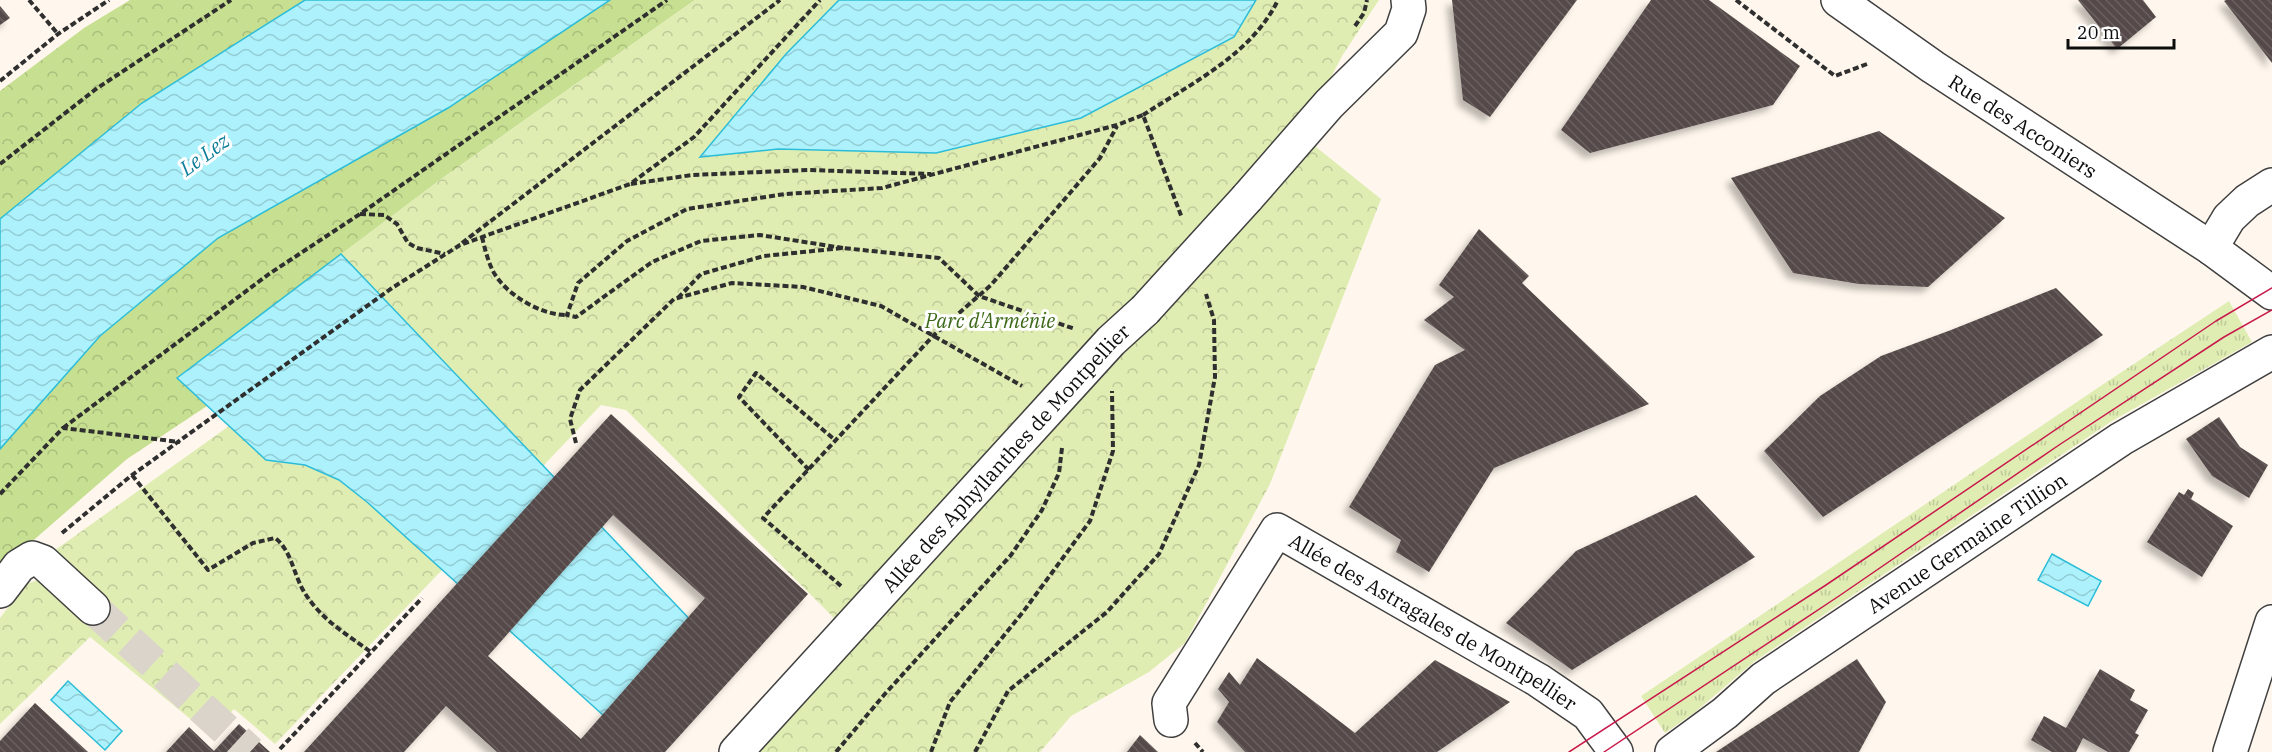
<svg xmlns="http://www.w3.org/2000/svg" width="2272" height="752" viewBox="0 0 2272 752" font-family="'IBM Plex Serif',serif">
<defs>
<pattern id="grass-tufts" width="24" height="20" patternUnits="userSpaceOnUse" patternTransform="scale(1.5)"><rect width="24" height="20" fill="#dfedb3"/><path d="M3 7l-1-3M5 7V3M7 7l1-3M15 17l-1-3M17 17v-4M19 17l1-3" fill="none" stroke="#beca99"/></pattern>
<pattern id="forest-crowns" width="20" height="18" patternUnits="userSpaceOnUse" patternTransform="scale(1.5)"><rect width="20" height="18" fill="#c7df91"/><path d="M2 6a3 3 0 1 1 6 0M12 15a3 3 0 1 1 6 0" fill="none" stroke="#aabe7c"/></pattern>
<pattern id="park-crowns" width="20" height="18" patternUnits="userSpaceOnUse" patternTransform="scale(1.5)"><rect width="20" height="18" fill="#dfedb3"/><path d="M2 6a3 3 0 1 1 6 0M12 15a3 3 0 1 1 6 0" fill="none" stroke="#beca99"/></pattern>
<pattern id="water-waves" width="16" height="10" patternUnits="userSpaceOnUse" patternTransform="scale(1.5)"><rect width="16" height="10" fill="#acf1fb"/><path d="M0 5q4-4 8 0t8 0" fill="none" stroke="#93cdd6"/></pattern>
<pattern id="building-back-hatch" width="6" height="6" patternUnits="userSpaceOnUse" patternTransform="scale(1.5)"><rect width="6" height="6" fill="#564a48"/><path d="M-1 5l2 2M0 0l6 6M5-1l2 2" fill="none" stroke="#69605e"/></pattern>
<filter id="shadow"><feDropShadow dx="-5.5" dy="5.5" stdDeviation="3" flood-color="#0004"/></filter>
</defs>
<rect width="100%" height="100%" fill="#fff7ed"/>
<path fill="url(#grass-tufts)" d="M2229,301L2252,342L2112,421L1755,661L1694,713L1665,733L1641,696L2099,387Z"/>
<g fill="url(#forest-crowns)">
<path d="M130,0H305L142,103L0,219V91L84,28Z"/>
<path d="M610,0H695L444,177L177,378L207,406L127,459L13,558L0,574V449L100,336L218,238L448,108Z"/>
</g>
<g fill="url(#park-crowns)">
<path d="M695,0H1379L1342,56L1301,135L1381,199L1270,484L1185,643L1149,672L1071,716L1040,752H759L858,642L626,410L601,405L543,466L341,254L444,177Z"/>
<path d="M229,426L266,460L305,465L339,480L367,502L442,570L275,744L234,709L210,735L90,637L0,724V618L26,584L41,579L51,553Z"/>
</g>
<g fill="url(#water-waves)" stroke="#2dbdd8" stroke-width="1.5">
<path d="M305,0H610L448,108L218,238L100,336L0,449V219L142,103Z"/>
<path d="M839,0H1256L1234,37L1081,118L936,153L778,149L700,157L786,54Z"/>
<path d="M341,254L700,630L614,725L367,502L339,480L305,465L266,460L177,378Z"/>
<path d="M2052,554L2101,581L2088,606L2038,580Z"/>
<path d="M68,681L122,731L105,750L51,700Z"/>
</g>
<g fill="url(#building-back-hatch)" fill-rule="evenodd" filter="url(#shadow)">
<path d="M1452,0H1577L1490,117L1463,100Z"/>
<path d="M1651,0H1709L1800,66L1773,105L1590,153L1561,130Z"/>
<path d="M2078,0H2143L2156,17L2117,49Z"/>
<path d="M2226,0H2272V63L2224,1Z"/>
<path d="M0,6L10,18L0,25Z"/>
<path d="M1879,131L2005,218L1928,287L1859,284L1793,273L1731,178Z"/>
<path d="M1479,229L1529,276L1522,283L1649,404L1494,468L1429,572L1396,552L1401,540L1349,507L1435,365L1465,350L1424,320L1454,297L1439,285Z"/>
<path d="M2056,288L2103,335L1823,517L1764,451L1820,396L1881,356L1951,330Z"/>
<path d="M611,414L808,594L665,752H497L446,706L404,752H304ZM613,515L705,598L581,739L488,656Z"/>
<path d="M2219,417L2240,447L2268,465L2249,498L2212,476L2186,439Z"/>
<path d="M2188,489L2194,493L2191,499L2233,526L2202,577L2147,542L2179,492L2184,495Z"/>
<path d="M1696,495L1755,557L1572,670L1506,623L1576,551Z"/>
<path d="M1257,658L1355,733L1435,660L1510,702L1437,752H1245L1217,722L1229,702L1218,689L1229,672L1240,685Z"/>
<path d="M1857,659L1886,702L1859,752H1716Z"/>
<path d="M2100,669L2135,690L2130,700L2148,710L2135,733L2139,735L2129,752H2108L2083,738L2076,752H2052L2031,740L2044,716L2066,728Z"/>
<path d="M35,703L88,752H0V741Z"/>
<path d="M239,724L270,752H166L189,727L214,751Z"/>
<path d="M1140,735L1158,752H1127Z"/>
</g>
<g fill="none" stroke-linecap="round" stroke-linejoin="round">
<path stroke="#dbd4cb" stroke-width="33" stroke-dasharray="33 16" stroke-linecap="butt" d="M93,608L250,752"/>
<defs>
<g id="minor">
<path id="s1" d="M1838,0L1933,67L2211,248L2272,293"/>
<path d="M1247,198L1329,104L1401,33L1409,9L1408,0"/>
<path d="M2211,248L2229,218L2247,201L2272,185"/>
<path d="M0,591L19,566L32,558L43,562L93,608"/>
<path id="s2" d="M1171,720L1169,703L1277,530L1538,680L1588,714L1616,752"/>
<path id="s3" d="M736,752L1111,341L1145,310"/>
<path id="s4" d="M1672,752L1725,713L1763,679L2121,439L2272,352"/>
<path d="M2230,752L2272,622"/>
</g>
</defs>
<use href="#minor" stroke="#404040" stroke-width="36"/>
<g stroke="#2f2f2f" stroke-width="4" stroke-dasharray="6 3" stroke-linecap="butt">
<path d="M29,0L58,34"/>
<path d="M1736,0L1835,76L1867,64"/>
<path d="M1355,26L1364,13L1367,0"/>
<path d="M0,81L58,34L109,0"/>
<path d="M1143,115C1192,83 1252,54 1278,0"/>
<path d="M0,164L96,89L231,0"/>
<path d="M631,184L692,175L808,170L931,174"/>
<path d="M360,214L384,215L397,224L408,243L417,248L445,254"/>
<path d="M482,237C485,249 488,262 494,273C508,296 541,315 567,315"/>
<path d="M462,243L780,0"/>
<path d="M843,248L760,235L701,241L652,262L576,317L567,315L578,283L627,241L687,209L785,194L882,188L1117,125L1143,115L1182,218"/>
<path d="M678,298L701,274L764,256L843,248L939,258L979,296L1075,329"/>
<path d="M63,428L269,274L360,214L667,0"/>
<path d="M576,443L570,419L580,390L674,299L732,283L803,287L881,306L1022,386"/>
<path d="M809,470L739,397L756,373L835,440"/>
<path d="M132,475L208,570L253,543L275,538C291,550 293,572 303,590C319,618 346,634 371,652"/>
<path d="M0,494L63,428L180,442"/>
<path d="M62,533L132,475L392,288L460,245L630,184L694,137L820,0"/>
<path d="M841,586L763,518L934,335L991,285L1100,158L1117,126"/>
<path d="M1195,743L1203,752"/>
<path d="M280,749L422,598"/>
<path d="M836,752L884,695L1011,555L1042,510L1059,473L1062,448"/>
<path d="M931,752L950,702L1023,612L1090,521L1113,451L1112,391"/>
<path d="M975,752L1008,691L1107,612L1159,554L1199,465L1215,377L1214,320L1206,294"/>
</g>
<use href="#minor" stroke="#fff" stroke-width="33"/>
<g stroke="#c81a4c" stroke-width="1.5">
<path d="M1569,752L1826,585L2216,321L2272,288"/>
<path d="M1604,752L1839,596L2059,445L2224,337L2272,310"/>
</g>
<defs>
<path id="minor-bridge" d="M1145,310L1247,198"/>
</defs>
<use href="#minor-bridge" stroke="#404040" stroke-width="36" stroke-linecap="butt"/>
<use href="#minor-bridge" stroke="#fff" stroke-width="33"/>
</g>
<g text-anchor="middle" dominant-baseline="central" stroke-width="6" stroke-linejoin="round" paint-order="stroke">
<g font-size="20" fill="#0d0d0d" stroke="#fff">
<text stroke="none"><textPath href="#s1" startOffset="224">Rue des Acconiers</textPath></text>
<text stroke="none"><textPath href="#s3" startOffset="399">Allée des Aphyllanthes de Montpellier</textPath></text>
<text stroke="none"><textPath href="#s4" startOffset="362">Avenue Germaine Tillion</textPath></text>
<text stroke="none"><textPath href="#s2" startOffset="402">Allée des Astragales de Montpellier</textPath></text>
</g>
<g font-size="20" font-style="italic" fill="#3d6a18" stroke="#fff">
<text x="990" y="320">Parc d'Arménie</text>
</g>
<g font-size="21" font-style="italic" fill="#0c7e99" stroke="#fff">
<text transform="translate(204 154) rotate(-36)">Le Lez</text>
</g>
</g>
<path d="M2068 39v9h106v-9" fill="none" stroke="#0d0d0d" stroke-width="3"/>
<text x="2077" y="39" font-size="18" fill="#0d0d0d" stroke="#ffffff" stroke-width="4.5" paint-order="stroke">20 m</text>
</svg>
